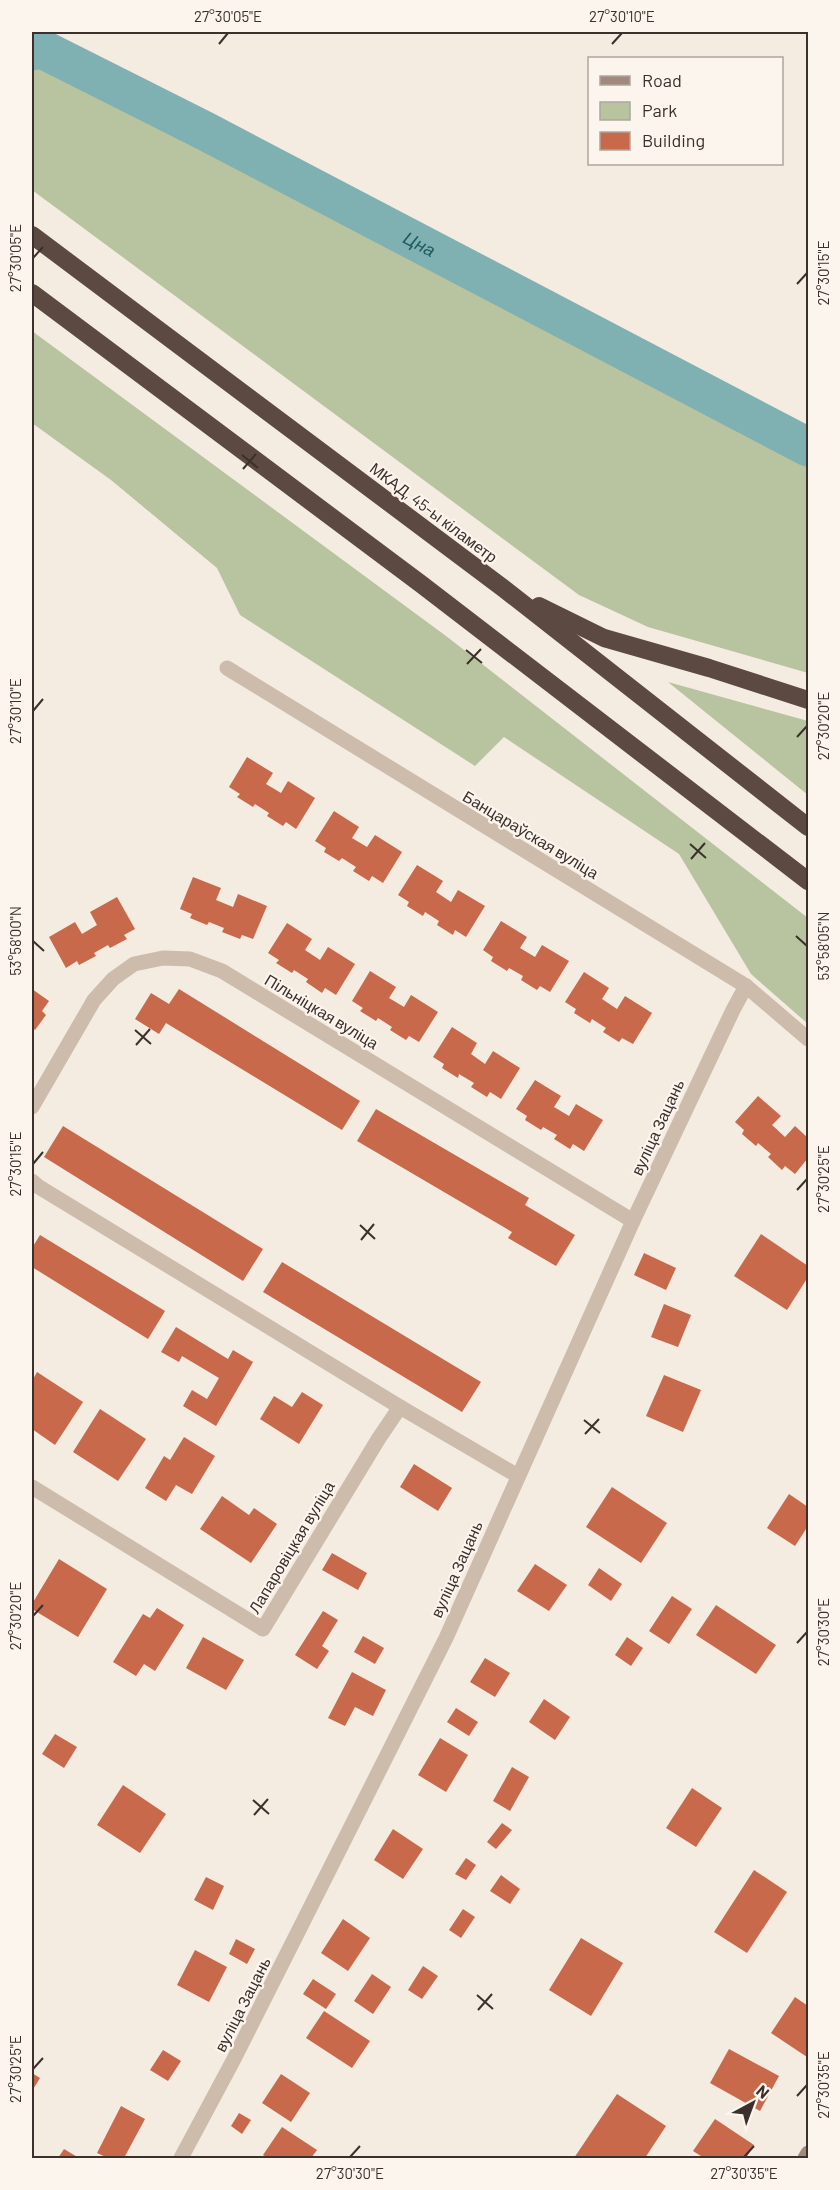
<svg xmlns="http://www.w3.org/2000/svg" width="840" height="2190" viewBox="0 0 840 2190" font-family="Barlow,sans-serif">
<rect width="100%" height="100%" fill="#f4ebe1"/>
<g fill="#b8c4a0">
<path d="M32,32H57L32,61Z"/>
<path d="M32,65L199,148L808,462V673L648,627L579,595L32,190Z"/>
<path d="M32,331L446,636L808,918V1024L751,974L679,854L504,737L475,766L240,615L217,568L111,480L32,423Z"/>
<path d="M668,682L808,721V795Z"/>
</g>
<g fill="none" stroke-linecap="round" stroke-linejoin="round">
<path stroke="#7fb0b2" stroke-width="7" d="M36,46L49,32"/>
<path stroke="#7fb0b2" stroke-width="39" id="s1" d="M32,51L36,46L205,131L808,447"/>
</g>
<g fill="#c8694b">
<path d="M247,757L273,773L266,784L281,793L288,781L315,798L296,829L286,822L283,826L267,816L269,813L255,804L253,807L237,797L240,794L229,787Z"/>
<path d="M334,811L359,827L352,838L367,847L375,835L402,852L383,883L372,876L369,881L353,871L356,867L342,858L339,861L324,852L326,848L315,841Z"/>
<path d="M417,865L443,881L436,892L451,902L458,890L485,906L466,937L455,930L453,935L437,925L439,921L425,912L423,916L407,906L409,902L398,895Z"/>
<path d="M193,877L221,888L216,900L233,907L238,894L267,906L253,939L242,935L240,939L222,932L224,928L209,922L207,925L190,918L192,914L180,909Z"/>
<path d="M117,897L135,929L124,935L127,939L110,948L108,945L94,953L96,956L79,965L77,961L66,968L49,937L75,922L82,934L97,925L90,912Z"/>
<path d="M501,921L527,937L520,948L535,957L542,945L569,961L550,992L540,986L537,990L521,980L523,976L509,968L507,971L491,961L493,957L483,950Z"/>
<path d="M287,923L312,939L305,950L320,960L328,947L355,964L336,995L325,988L322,993L306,982L308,979L294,970L292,973L276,963L279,960L268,953Z"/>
<path d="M370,971L396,987L389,998L404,1007L411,995L438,1012L419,1042L409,1036L406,1040L390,1030L392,1027L378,1018L376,1021L360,1011L363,1008L352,1001Z"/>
<path d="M584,972L609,988L602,999L617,1009L625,996L652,1013L633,1044L622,1038L619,1042L603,1032L606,1028L592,1019L590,1023L574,1013L576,1009L565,1002Z"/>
<path d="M32,989L49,1001L42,1011L46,1015L35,1030L32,1027Z"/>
<path d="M179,989L360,1101L342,1130L166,1023L159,1034L135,1019L151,993L169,1004Z"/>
<path d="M452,1027L477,1043L471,1054L485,1064L493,1051L520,1068L501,1099L490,1092L487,1097L471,1087L474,1083L459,1074L458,1078L442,1068L444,1064L433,1057Z"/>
<path d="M535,1080L561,1096L554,1107L569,1116L576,1104L603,1120L584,1151L573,1144L570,1149L554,1139L557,1135L543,1127L541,1130L525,1120L527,1116L516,1109Z"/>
<path d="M758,1096L781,1116L772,1125L785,1137L795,1126L808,1138V1158L795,1174L785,1166L782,1170L768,1157L771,1154L758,1143L756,1146L742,1134L744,1130L735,1122Z"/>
<path d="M376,1109L529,1198L525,1205L575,1235L556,1266L508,1238L512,1232L357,1141Z"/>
<path d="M63,1126L263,1249L243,1281L44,1157Z"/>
<path d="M761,1234L808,1266V1277L787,1310L734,1276Z"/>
<path d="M40,1235L165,1311L148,1339L32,1267V1248Z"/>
<path d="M644,1253L676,1268L666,1290L634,1275Z"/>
<path d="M282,1262L481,1382L462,1412L263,1292Z"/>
<path d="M664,1304L691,1315L678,1347L651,1337Z"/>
<path d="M176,1327L228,1359L233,1350L253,1362L216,1426L183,1406L192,1390L207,1399L219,1378L182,1356L179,1362L161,1352Z"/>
<path d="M37,1372L83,1402L55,1445L32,1429V1381Z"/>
<path d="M664,1375L701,1390L683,1432L646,1416Z"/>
<path d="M302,1392L323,1405L299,1444L260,1419L274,1396L292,1407Z"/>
<path d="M100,1409L146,1439L118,1481L73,1452Z"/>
<path d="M184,1437L215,1456L192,1494L176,1485L166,1501L145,1488L164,1456L170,1460Z"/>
<path d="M414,1464L452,1488L438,1511L400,1487Z"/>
<path d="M612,1487L667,1523L641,1563L586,1527Z"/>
<path d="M789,1494L808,1507V1526L795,1546L767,1528Z"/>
<path d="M222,1496L249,1515L254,1508L277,1524L251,1563L200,1529Z"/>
<path d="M332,1553L367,1573L358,1590L322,1570Z"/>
<path d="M59,1559L107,1589L78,1637L32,1609V1604Z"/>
<path d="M535,1564L567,1585L549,1611L517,1591Z"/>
<path d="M599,1568L622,1584L611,1601L588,1585Z"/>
<path d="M672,1596L692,1609L669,1644L649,1631Z"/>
<path d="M716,1605L776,1645L756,1674L696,1635Z"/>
<path d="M157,1608L184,1625L155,1671L144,1664L136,1676L113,1662L143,1614L150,1618Z"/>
<path d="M323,1611L338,1620L322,1646L329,1651L317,1669L295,1655Z"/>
<path d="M363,1636L384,1648L375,1664L354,1652Z"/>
<path d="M203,1637L244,1660L226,1690L186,1668Z"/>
<path d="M627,1637L643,1648L631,1666L615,1655Z"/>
<path d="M485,1658L510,1673L495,1697L470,1682Z"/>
<path d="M352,1672L386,1690L373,1716L355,1707L345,1726L328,1718Z"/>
<path d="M544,1699L570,1717L555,1740L529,1722Z"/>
<path d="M456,1708L478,1722L469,1736L447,1722Z"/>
<path d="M55,1734L77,1747L64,1768L42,1754Z"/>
<path d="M440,1738L468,1755L446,1792L418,1775Z"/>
<path d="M512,1767L529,1777L510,1811L493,1801Z"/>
<path d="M123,1785L166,1814L140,1853L97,1825Z"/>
<path d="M692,1788L722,1808L696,1847L666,1828Z"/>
<path d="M502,1823L512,1830L496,1849L487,1842Z"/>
<path d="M393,1829L423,1849L403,1879L374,1860Z"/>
<path d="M466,1858L476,1865L466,1880L455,1874Z"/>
<path d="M754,1870L787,1892L747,1953L714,1932Z"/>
<path d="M501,1875L520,1889L510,1904L490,1891Z"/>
<path d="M206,1877L224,1886L213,1910L194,1900Z"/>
<path d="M463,1909L475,1917L461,1938L449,1930Z"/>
<path d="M343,1919L370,1938L348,1971L321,1953Z"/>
<path d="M581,1938L623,1963L591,2016L549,1990Z"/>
<path d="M236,1939L255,1949L247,1964L229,1954Z"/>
<path d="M195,1950L227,1967L209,2002L177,1985Z"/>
<path d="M423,1966L438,1976L422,1999L408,1990Z"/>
<path d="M372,1974L391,1987L373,2014L354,2001Z"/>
<path d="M313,1979L336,1994L326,2009L303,1994Z"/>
<path d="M795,1997L808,2006V2054L807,2057L771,2033Z"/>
<path d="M324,2011L370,2041L352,2068L306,2038Z"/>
<path d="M729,2049L779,2076L760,2111L710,2083Z"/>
<path d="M163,2050L181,2061L168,2081L150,2070Z"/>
<path d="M32,2073L40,2078L32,2091Z"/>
<path d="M281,2074L310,2093L291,2122L262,2103Z"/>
<path d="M617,2094L666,2126L645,2158H574Z"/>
<path d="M121,2106L145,2119L124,2158H108L97,2153Z"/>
<path d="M239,2113L251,2120L242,2134L231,2126Z"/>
<path d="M715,2119L754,2145L746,2158H704L693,2151Z"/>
<path d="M282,2127L317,2150L311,2158H268L263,2155Z"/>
<path d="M64,2149L79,2158H58Z"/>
</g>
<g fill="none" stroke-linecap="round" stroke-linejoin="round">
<g stroke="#cdbbac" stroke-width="15">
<path d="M227,668L746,986L808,1039"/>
<path d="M32,1107L94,1000L113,979L134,964L163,958L190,959L222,971L633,1221"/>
<path d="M32,1181L39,1187L400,1407L518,1476"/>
<path d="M32,1487L263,1629L379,1438L400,1407"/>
<path d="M181,2158L234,2059L446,1638L633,1221L733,1010L746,986"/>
</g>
<path stroke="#a18a7d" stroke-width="15" d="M805,2158L808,2153"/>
<g stroke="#5c4a42" stroke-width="18">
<path d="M32,235L503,588L808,827"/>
<path d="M32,293L421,584L808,881"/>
<path d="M539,606L604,638L709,668L808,700"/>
</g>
</g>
<path fill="none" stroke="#3b302b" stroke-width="2" d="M219,44L228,33M612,44L622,33M33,258L43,247M797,284L807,273M242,455L258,468M243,469L256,454M466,650L482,663M467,664L481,649M33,711L43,699M797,737L807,726M690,844L706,858M691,859L705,843M796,936L807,946M33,941L44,951M135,1030L151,1044M136,1045L150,1029M33,1164L43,1152M797,1190L807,1179M360,1225L375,1239M361,1240L374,1224M584,1420L600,1433M585,1434L599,1419M33,1616L43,1605M797,1643L807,1632M253,1800L269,1814M254,1815L268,1799M477,1995L493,2009M478,2010L492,1994M33,2069L43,2058M797,2096L807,2085M350,2157L360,2146M744,2157L754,2146"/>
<g text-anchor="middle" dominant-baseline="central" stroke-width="4.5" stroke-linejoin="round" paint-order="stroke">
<g font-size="16" fill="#3b302b" stroke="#fbf5ee">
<text transform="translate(434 512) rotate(37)">МКАД, 45-ы кіламетр</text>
<text transform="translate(531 834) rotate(31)">Банцараўская вуліца</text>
<text transform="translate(322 1011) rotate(31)">Пільніцкая вуліца</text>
<text transform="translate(657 1127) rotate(-65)">вуліца Зацань</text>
<text transform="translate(291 1547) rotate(-59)">Лапаровіцкая вуліца</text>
<text transform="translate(456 1569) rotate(-66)">вуліца Зацань</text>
<text transform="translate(242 2004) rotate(-63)">вуліца Зацань</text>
</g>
<g font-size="18" font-style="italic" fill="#1f5a5e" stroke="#fbf5ee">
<text stroke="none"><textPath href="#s1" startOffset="438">Цна</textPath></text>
</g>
</g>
<rect width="840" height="2190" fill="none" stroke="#fbf5ee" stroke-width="66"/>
<rect x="588" y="57" width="195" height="108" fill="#fbf5ee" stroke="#aea6a0" stroke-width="1.5"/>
<rect x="600" y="76" width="30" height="9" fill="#a18a7d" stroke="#aea6a0" stroke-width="1.5"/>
<text x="642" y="87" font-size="18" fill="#3b302b">Road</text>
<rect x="600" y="102" width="30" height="18" fill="#b8c4a0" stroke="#aea6a0" stroke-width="1.5"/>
<text x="642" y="117" font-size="18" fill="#3b302b">Park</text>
<rect x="600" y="132" width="30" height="18" fill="#c8694b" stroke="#aea6a0" stroke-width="1.5"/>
<text x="642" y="147" font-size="18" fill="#3b302b">Building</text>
<g transform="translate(753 2103) rotate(41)" stroke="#fbf5ee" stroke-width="4.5" paint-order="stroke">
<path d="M0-4.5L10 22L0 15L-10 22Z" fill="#3b302b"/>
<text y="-9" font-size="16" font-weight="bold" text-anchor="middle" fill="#3b302b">N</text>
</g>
<rect x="33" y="33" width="774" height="2124" fill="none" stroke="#3b302b" stroke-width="2"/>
<g font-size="15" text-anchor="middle" fill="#3b302b">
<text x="228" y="22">27°30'05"E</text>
<text x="622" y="22">27°30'10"E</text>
<text transform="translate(16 258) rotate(-90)" y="5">27°30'05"E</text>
<text transform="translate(824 273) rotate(-90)" y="5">27°30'15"E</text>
<text transform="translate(16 711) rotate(-90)" y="5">27°30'10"E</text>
<text transform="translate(824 726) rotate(-90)" y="5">27°30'20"E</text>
<text transform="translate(16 941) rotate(-90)" y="5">53°58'00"N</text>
<text transform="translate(824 946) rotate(-90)" y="5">53°58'05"N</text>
<text transform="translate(16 1164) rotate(-90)" y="5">27°30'15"E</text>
<text transform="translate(824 1179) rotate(-90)" y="5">27°30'25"E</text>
<text transform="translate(16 1616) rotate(-90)" y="5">27°30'20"E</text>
<text transform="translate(824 1632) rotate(-90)" y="5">27°30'30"E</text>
<text transform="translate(16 2069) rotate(-90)" y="5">27°30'25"E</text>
<text transform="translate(824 2085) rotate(-90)" y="5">27°30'35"E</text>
<text x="350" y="2179">27°30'30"E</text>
<text x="744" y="2179">27°30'35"E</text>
</g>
</svg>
